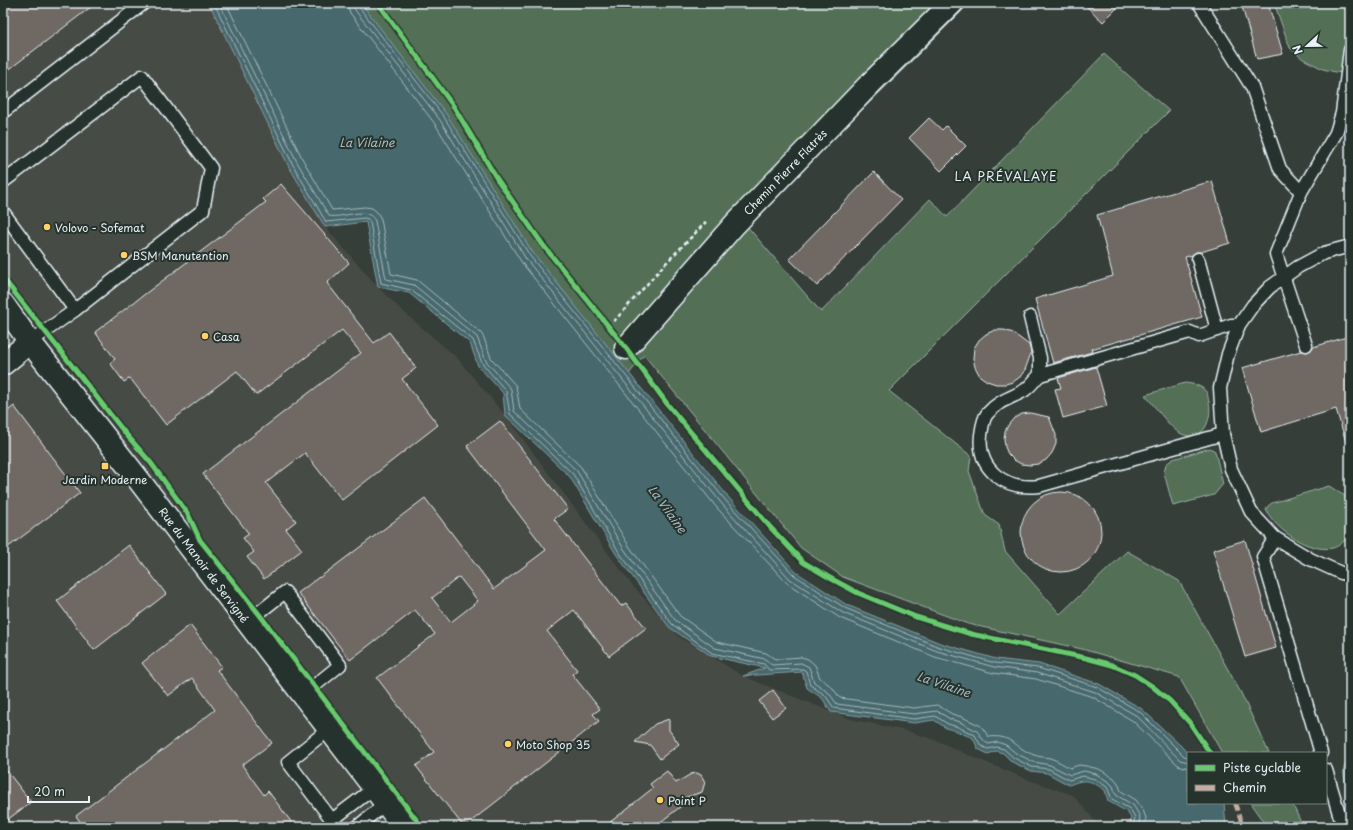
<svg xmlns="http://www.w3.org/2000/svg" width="1353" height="830" viewBox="0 0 1353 830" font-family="'Playpen Sans',sans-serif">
<rect width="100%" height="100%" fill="#353e38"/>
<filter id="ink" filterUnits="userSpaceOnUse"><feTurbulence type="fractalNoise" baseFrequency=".025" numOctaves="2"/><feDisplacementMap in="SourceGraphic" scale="8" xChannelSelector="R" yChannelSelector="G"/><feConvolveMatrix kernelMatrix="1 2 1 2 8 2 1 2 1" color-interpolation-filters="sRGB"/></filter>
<g filter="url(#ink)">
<path fill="#474b45" d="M3,3H213L289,167L290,171L325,227L378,287L397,306L456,357L505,415L632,585L679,637L743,676L787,694L850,719L907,731L938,741L966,754L1029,780L1073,795L1100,827H3Z"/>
<g fill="#526f57" stroke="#9db0a8">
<path d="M360,3H961L965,8L746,225L821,312L930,199L947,217L1104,54L1169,111L889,391L971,456L969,471L985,515L999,525L1005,551L1060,614L1127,551L1179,581L1241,693L1269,753H1222L1179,677L1082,649L968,624L843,577L801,548L644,355L629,374L533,253Z"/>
<path d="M1274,3H1350V74L1335,72L1323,69L1303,59L1290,48Z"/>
<path d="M1185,383C1193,384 1202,385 1207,393C1208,395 1208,399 1209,402C1213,422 1201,446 1178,432C1168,425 1153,404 1145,395Z"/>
<path d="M1210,448L1215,451L1223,484L1214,495L1173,506L1164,473L1166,464L1173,459Z"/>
<path d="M1329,486L1345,496L1349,505L1350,535C1345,540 1340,546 1333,548C1309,553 1276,530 1266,510L1268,506L1272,503Z"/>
<path d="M1250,803H1292L1303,827H1267Z"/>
</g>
<g fill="#46686c" stroke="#879fa4">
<path d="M209,3H222L227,7L225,3H361L447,115L533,253L729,498L796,572L847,605L940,643L996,659L1039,664L1099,684L1142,709L1183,748L1188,755V803H1224L1226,827H1129L1131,818L1127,812L1108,801L1105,790C1089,780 1087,778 1069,785L1047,773L1031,771L1012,762L1003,753L996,751L988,754L978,749L973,738L956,731L946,728L934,720L914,723L831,712L822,698L807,688L802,672L743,676L765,668L711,656L669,627L616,554L570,477L505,415L503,393L478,366L470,343L409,293L378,287L366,222L325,227L289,167Z"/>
<path d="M1350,758V796C1346,782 1338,769 1350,758Z"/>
</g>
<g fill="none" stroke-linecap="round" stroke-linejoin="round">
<g stroke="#a7bac0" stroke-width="1">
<path d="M214,3L293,165L326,222L365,218L368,219L370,222L381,283L411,290L473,340L482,363L506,391L510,414L573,474L619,552L672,624L712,653L764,664L769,670L803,669L806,671L810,685L825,695L834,708L914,719L935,716L948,724L958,727L975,735L981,746L988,749L996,747L1004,749L1014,758L1032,767L1049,769L1069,780L1083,776L1095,779L1107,787L1112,799L1130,809L1135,817L1133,827"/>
<path d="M219,3L297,162L329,216C342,219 368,205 375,221L386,279L414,285L477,337L486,361L511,389L514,411L577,471L624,549L675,620L715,648L765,659L772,665L801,663L809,667L814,682L828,692L837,704L914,714L937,711L950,719L960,722L977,731L985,742L989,744L997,742L1006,745L1017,754L1034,762L1050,765L1070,775L1084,771L1096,774L1109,782L1113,786L1116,795L1133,805L1138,813L1140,818L1138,827"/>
<path d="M226,3L303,160L332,210L365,207L372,208L377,212L381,219L391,274L417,280L481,333L484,338L491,358L516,386L520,409L581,467L629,546L680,616L717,642L766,653L775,659L801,657L808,659L815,665L820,678L832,687L840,698L914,708L937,705L952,714L962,717L981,726L989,737C1012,734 1015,748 1034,755C1039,757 1045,757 1050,758C1057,760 1064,765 1070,768L1079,765L1086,766L1099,769L1114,778L1118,783L1121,791L1136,800L1143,810L1146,818L1144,827"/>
<path d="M347,3L350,13L435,124L522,263L717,508L787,583L840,618L935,657L993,673L1036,679L1093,697L1133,721L1178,765L1188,768"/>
<path d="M353,3L355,10L440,120L526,259L722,504L790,579L843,613L937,651L994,667L1037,673L1095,692L1137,716L1180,760L1188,762"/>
<path d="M358,3L359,7L444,117L530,256L726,501L794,575L845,608L939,647L995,663L1038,668L1097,687L1140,712L1184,756L1188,757"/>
</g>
</g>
<g fill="#706863" stroke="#e8f1f8" fill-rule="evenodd">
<path d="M3,3H96L3,74Z"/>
<path d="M1083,3H1122L1103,22Z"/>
<path d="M1241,3H1268L1283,54L1257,59Z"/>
<path d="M929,118L942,130L946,126L966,146L941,171L909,138Z"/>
<path d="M874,172L901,200L817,286L789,259Z"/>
<path d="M1212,181L1230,243L1201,252H1196L1192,255L1185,257L1202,317L1091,349L1092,352L1053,363L1035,299L1113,276L1097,215Z"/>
<path d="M281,184L349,263L327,283L374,343L389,332L416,368L402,379L438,425L342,500L305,453L266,483L296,521L286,529L302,550L264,579L247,557L254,552L243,538L249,534L203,474L361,353L342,330L256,395L237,371L166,425L130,378L124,382L110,363L115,359L95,332L266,202L263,199Z"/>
<path d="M995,330H1004L1013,333L1029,345L1031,353L1025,370L1020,377L1013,382L1005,384H996L987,381L980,376L975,367L973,358L974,348L979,340L986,334Z"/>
<path d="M1350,336V442H1346L1336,409L1261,432L1242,368L1301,351L1308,352L1313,347Z"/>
<path d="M1096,367L1107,406L1063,418L1055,389L1061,388L1058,378Z"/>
<path d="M14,406L80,493L3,551V415Z"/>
<path d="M1030,413L1049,417L1056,435V444L1052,453L1046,460L1038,464L1030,465L1021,464L1014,460L1008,454L1005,447L1004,439L1005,431L1009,424L1014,418L1022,414Z"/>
<path d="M500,421L568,509L554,519L621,606L626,603L646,628L609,656L574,610L547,631L577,670L572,674L600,709L593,714L599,721L464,827L416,766L434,752L377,678L435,634L415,610L350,660L298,593L319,577V578L425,498L494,589L546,550L467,446ZM459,577L478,601L451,622L432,598Z"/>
<circle cx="1061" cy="532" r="40"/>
<path d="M1245,540L1276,648L1245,657L1213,550Z"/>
<path d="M129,545L166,594L94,650L57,601Z"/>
<path d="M190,625L222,667L217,670L272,743L242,765L264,795L268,791L295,827H84L76,816L215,710L192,678L168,696L142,663Z"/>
<path d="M773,690L786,708L772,718L759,701Z"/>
<path d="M669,719V730L679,744L660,759L650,745L635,742L655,724Z"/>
<path d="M3,766L31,802L3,823Z"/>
<path d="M667,771L676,783L691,774L697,773L701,775L705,782L702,792L681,799L684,804L654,827H604L653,788L650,784Z"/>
</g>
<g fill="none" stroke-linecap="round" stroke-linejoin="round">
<defs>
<g id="service">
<path d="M1199,3L1252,87L1280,169L1301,192"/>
<path d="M3,112L144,3"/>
<path d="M3,182L142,76L211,168L203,210L75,310"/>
<path d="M3,212L75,310L30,342"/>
<path d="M1350,246L1324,253L1298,267L1270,287L1253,305L1239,325L1228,354L1220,388L1223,434L1231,469L1251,512L1275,538L1310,559L1341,573L1350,575"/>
<path d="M1198,259L1217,330"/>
<path d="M1030,317L1040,358V375C1035,379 1031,386 1025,390C1010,399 1000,399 987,414C983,419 982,428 981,435C977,471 1006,490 1039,486L1223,434"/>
<path d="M1306,345L1276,254L1301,192L1336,133L1342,113L1350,50"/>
<path d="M1040,375L1190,332L1199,336L1231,325H1239"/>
<path d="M1275,538L1263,557L1321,753"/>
<path d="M247,622L285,592L340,665L303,695"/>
<path d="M329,729L288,762L332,820L374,788"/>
<path d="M1326,770L1343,827"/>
<path d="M357,827L386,803"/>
</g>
<g id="minor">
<path d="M626,348L735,224L868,86L952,3"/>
<path d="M3,364L30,342"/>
</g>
<path id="tertiary" d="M3,304L30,342L135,475L404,827"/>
</defs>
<use href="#service" stroke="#e8f1f8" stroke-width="15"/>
<use href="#minor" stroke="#e8f1f8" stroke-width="25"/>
<use href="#tertiary" stroke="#e8f1f8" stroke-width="25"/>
<path stroke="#e8f1f8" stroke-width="2.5" stroke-dasharray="4 3" stroke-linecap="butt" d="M609,327L664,265L706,222"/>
<use href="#service" stroke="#26332d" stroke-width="12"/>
<use href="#minor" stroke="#26332d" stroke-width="22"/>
<use href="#tertiary" stroke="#26332d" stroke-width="22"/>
<path stroke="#c7aca2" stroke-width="4" stroke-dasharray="8 4" stroke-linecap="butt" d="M1235,803L1243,827"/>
<defs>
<g id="cycleway">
<path d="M378,3L454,107L497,179L543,245L626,348L668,405L770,527L803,562L830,578L858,593L916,617L971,634L1086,658L1112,665L1135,675L1152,686L1170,701L1190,723L1210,753"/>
<path d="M3,278L125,433L151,463L188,514L200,540L259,614L422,827"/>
</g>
</defs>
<use href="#cycleway" stroke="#26332d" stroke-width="8"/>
<use href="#cycleway" stroke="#67ca6e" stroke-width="5"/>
</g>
</g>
<g fill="#ffd166" stroke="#26332d" stroke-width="1.5">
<circle cx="47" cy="227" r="4"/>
<circle cx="124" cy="255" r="4"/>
<circle cx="205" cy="336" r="4"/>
<rect x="101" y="462" width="8" height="8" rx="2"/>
<circle cx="508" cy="744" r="4"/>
<circle cx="660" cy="800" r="4"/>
</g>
<g text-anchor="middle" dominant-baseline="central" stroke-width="4" stroke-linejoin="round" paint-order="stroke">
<g font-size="11" fill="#e8f1f8" stroke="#26332d">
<text transform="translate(785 172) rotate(-46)">Chemin Pierre Flatrès</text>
<text transform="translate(204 565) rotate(53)">Rue du Manoir de Servigné</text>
</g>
<g font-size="11" fill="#e8f1f8" stroke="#26332d" text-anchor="start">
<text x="55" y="227">Volovo - Sofemat</text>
<text x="132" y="255">BSM Manutention</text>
<text x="213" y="336">Casa</text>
<text x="105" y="479" text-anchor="middle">Jardin Moderne</text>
<text x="516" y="744">Moto Shop 35</text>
<text x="668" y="800">Point P</text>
</g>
<g font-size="12" font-style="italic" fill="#a7bac0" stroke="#26332d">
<text x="367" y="142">La Vilaine</text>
<text transform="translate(668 509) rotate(54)">La Vilaine</text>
<text transform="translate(944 684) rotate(19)">La Vilaine</text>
</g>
<g font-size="12" letter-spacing="1" fill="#e8f1f8" stroke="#26332d">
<text x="1006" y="176">LA PRÉVALAYE</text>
</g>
</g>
<rect width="1353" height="830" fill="none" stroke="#26332d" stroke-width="16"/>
<rect x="8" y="8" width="1337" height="814" fill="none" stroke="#e8f1f8" stroke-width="1.5" filter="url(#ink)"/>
<rect x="1187" y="752" width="140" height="52" fill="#26332d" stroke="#747f7e"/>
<rect x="1195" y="765" width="20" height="6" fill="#67ca6e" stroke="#747f7e"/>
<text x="1223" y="772" font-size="12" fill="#e8f1f8">Piste cyclable</text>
<rect x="1195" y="785" width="20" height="6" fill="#c7aca2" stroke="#747f7e"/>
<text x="1223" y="792" font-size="12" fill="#e8f1f8">Chemin</text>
<g transform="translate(1307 46) rotate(248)" stroke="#26332d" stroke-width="3" paint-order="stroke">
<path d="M0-3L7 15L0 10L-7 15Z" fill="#e8f1f8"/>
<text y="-6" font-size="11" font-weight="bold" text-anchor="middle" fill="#e8f1f8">N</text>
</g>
<path d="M28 796v6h61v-6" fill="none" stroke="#e8f1f8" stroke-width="2"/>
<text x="34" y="796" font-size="12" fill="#e8f1f8" stroke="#26332d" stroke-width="3" paint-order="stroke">20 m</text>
</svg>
